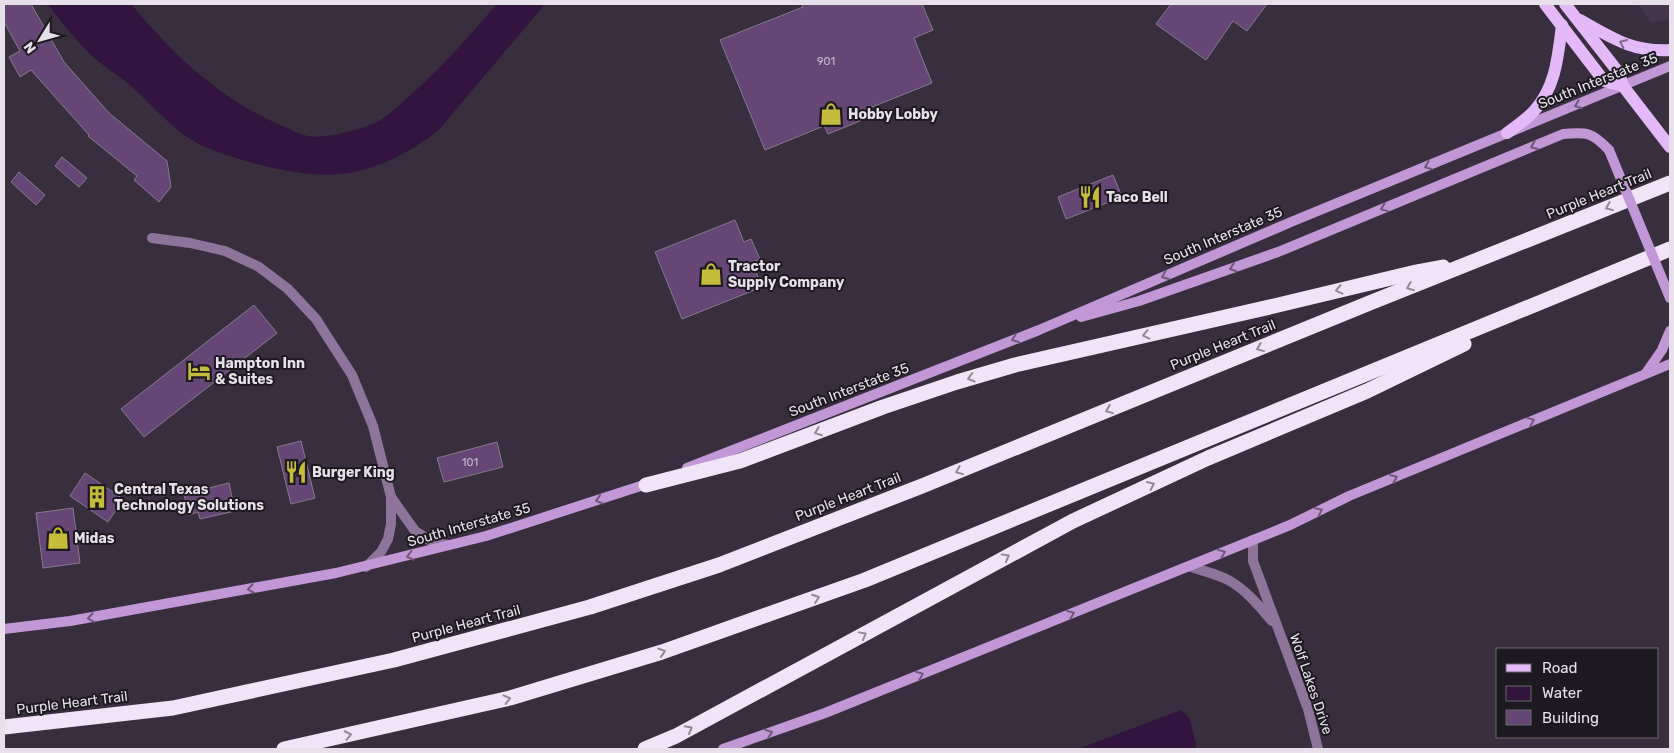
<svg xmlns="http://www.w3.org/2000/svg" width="1674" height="753" viewBox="0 0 1674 753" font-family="Rubik,sans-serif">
<rect width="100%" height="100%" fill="#392e3e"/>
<path fill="#44354b" d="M1638,4H1670V19L1651,23Z"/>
<g fill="#32143e">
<path d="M48,4H131C174,55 217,97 280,125C289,128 299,135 308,136C325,139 359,130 375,123C387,117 398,106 408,97C441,69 469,36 497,4H545L438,131C376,177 332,184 257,164C238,159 214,152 197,143C171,129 153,105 131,86C119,75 104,67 92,56C79,43 58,19 48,4Z"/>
<path d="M1181,710L1190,719L1197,749H1078Z"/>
</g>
<g fill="#654674" stroke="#867a8c">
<path d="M4,4H31L64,62L109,113L167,161L171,187L159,202L134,180L137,176L88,136L89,135L31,70L20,77L9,57L20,51L4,22Z"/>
<path d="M802,4H922L933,30L914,38L932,83L862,111L865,119L828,134L824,126L765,150L720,40L803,7Z"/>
<path d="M1171,4H1267L1247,31L1233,21L1206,60L1156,24Z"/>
<path d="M62,157L87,178L79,187L55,166Z"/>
<path d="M19,172L45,195L36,205L11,182Z"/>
<path d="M1113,175L1122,197L1066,219L1058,197Z"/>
<path d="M735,220L744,242L751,239L760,259L752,262L762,287L682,319L655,252Z"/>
<path d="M254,305L277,333L144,437L121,409Z"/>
<path d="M301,441L315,498L291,504L277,447Z"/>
<path d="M497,442L503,467L444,482L437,458Z"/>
<path d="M85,473L123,499L108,522L70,496Z"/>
<path d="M229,483L235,511L200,519L198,512L189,515L184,494Z"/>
<path d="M73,508L80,563L43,568L36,513Z"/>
</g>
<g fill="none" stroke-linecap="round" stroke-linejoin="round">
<g stroke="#8e749a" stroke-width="10">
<path d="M152,238L190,243L225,251L259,267L288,289L316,319L323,330L352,375L373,426L391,497V524L388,539L381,552L366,567"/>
<path d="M391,497L415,531L434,543L449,545"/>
<path d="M1253,540V561L1308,709L1318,749"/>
<path d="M1189,566C1202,571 1218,574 1230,581C1247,591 1259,606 1272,621"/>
</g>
<g stroke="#c198d5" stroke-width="10">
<path d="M1081,317L1139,301L1278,252L1563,134C1587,132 1592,132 1609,150"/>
<path d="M1646,373L1662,350L1670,331"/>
<path d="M687,468L1039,330L1291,222L1670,66"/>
<path d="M4,629L70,621L336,573L486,536L650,483"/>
<path d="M723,749L825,713L1189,566L1290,525L1349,496L1670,364"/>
</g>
<g stroke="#e3b9f7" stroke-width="12">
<path d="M1545,4L1604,81L1623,86"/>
<path d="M1565,4L1619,73L1623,86L1670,147"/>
<path d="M1580,20C1612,38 1632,52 1670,50"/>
<path d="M1507,133C1516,126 1526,120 1534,111C1556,87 1558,56 1562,25"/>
</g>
<g stroke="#f1e4f7" stroke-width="15">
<path d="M646,485L740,461L883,407L957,382L1015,365L1274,306L1416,272L1443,267"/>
<path d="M4,727L173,708L394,660L590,607L719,565L922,486L1372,302L1670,183"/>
<path d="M284,749L510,698L662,652L865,580L1670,249"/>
<path d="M645,749L676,736L1073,521L1208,458L1367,391L1464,344"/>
</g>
<path stroke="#c198d5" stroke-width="10" d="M1609,150L1670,298"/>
</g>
<defs><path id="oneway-chevron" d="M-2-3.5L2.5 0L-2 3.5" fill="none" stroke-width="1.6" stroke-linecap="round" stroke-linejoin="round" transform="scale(1.25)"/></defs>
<use stroke="#80698c" href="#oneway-chevron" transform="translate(1623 43) rotate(-156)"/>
<g stroke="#6f587a">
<use href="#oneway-chevron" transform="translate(1578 105) rotate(158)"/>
<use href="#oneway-chevron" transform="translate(1534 146) rotate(157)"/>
<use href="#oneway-chevron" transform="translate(1428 166) rotate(158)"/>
<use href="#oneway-chevron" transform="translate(1384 208) rotate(158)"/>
<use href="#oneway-chevron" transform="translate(1233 268) rotate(161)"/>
<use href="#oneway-chevron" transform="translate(1165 276) rotate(157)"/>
<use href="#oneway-chevron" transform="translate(1015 339) rotate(159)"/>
<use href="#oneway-chevron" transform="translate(1531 421) rotate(-22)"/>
<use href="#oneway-chevron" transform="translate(1394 478) rotate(-23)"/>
<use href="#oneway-chevron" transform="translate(599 500) rotate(162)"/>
<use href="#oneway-chevron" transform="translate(1319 511) rotate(-26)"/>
<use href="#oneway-chevron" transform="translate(1222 553) rotate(-22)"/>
<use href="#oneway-chevron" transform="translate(410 556) rotate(166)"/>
<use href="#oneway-chevron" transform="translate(251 589) rotate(170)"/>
<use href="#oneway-chevron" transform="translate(1071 614) rotate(-22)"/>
<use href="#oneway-chevron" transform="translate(91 618) rotate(170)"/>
<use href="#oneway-chevron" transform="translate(920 675) rotate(-22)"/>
<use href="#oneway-chevron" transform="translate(769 733) rotate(-20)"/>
</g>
<g stroke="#928996">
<use href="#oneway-chevron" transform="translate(1609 207) rotate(158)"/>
<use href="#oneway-chevron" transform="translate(1410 287) rotate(158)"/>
<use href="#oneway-chevron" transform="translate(1339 290) rotate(167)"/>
<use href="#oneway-chevron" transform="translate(1146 335) rotate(167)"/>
<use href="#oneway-chevron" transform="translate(1260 348) rotate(158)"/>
<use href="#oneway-chevron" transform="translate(971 378) rotate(164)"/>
<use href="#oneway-chevron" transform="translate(1109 410) rotate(158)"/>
<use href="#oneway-chevron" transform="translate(818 432) rotate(159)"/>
<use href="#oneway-chevron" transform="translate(959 471) rotate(158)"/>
<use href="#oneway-chevron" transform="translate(1151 485) rotate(-25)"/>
<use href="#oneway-chevron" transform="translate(1006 557) rotate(-29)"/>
<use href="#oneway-chevron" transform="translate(816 598) rotate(-20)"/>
<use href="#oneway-chevron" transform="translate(863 635) rotate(-29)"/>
<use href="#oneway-chevron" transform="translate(662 652) rotate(-18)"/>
<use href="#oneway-chevron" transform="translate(507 699) rotate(-14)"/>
<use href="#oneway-chevron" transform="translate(689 729) rotate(-28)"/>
<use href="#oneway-chevron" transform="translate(348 735) rotate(-12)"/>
</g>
<defs>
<symbol id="shop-bare" viewBox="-9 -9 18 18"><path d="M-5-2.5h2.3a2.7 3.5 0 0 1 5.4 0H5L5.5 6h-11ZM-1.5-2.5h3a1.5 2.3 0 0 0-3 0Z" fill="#c6bc3c" stroke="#1d1920" stroke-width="2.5" paint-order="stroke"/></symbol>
<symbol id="restaurant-bare" viewBox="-9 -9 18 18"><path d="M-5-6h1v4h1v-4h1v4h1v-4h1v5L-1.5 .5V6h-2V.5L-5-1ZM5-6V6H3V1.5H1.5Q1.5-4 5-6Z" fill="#c6bc3c" stroke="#1d1920" stroke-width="2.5" paint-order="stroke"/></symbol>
<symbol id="hotel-bare" viewBox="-9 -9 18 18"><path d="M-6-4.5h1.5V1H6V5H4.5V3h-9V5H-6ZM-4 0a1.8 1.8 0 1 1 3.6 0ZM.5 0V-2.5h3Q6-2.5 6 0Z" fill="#c6bc3c" stroke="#1d1920" stroke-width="2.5" paint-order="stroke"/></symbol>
<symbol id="building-bare" viewBox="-9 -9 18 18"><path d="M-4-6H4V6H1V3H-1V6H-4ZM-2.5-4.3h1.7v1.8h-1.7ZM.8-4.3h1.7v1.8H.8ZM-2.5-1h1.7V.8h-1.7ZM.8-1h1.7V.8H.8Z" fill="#c6bc3c" stroke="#1d1920" stroke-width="2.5" paint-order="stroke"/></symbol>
</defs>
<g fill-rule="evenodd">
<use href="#shop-bare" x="815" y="98" width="32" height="32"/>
<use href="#restaurant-bare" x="1074" y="181" width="32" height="32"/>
<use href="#shop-bare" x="695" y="258" width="32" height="32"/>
<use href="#hotel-bare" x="183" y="355" width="32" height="32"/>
<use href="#restaurant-bare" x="280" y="456" width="32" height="32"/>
<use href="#building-bare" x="81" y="481" width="32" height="32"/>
<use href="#shop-bare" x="42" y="522" width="32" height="32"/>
</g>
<g text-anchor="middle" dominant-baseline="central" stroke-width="4" stroke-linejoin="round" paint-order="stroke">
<g font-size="11" fill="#c6bacc">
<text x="826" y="61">901</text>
<text x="470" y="462">101</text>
</g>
<g font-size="14" fill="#e7e0ea" stroke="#1d1920">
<text transform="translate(1598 81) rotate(-22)">South Interstate 35</text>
<text transform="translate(1599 194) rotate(-22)">Purple Heart Trail</text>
<text transform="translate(1223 236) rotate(-23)">South Interstate 35</text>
<text transform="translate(1223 345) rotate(-22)">Purple Heart Trail</text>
<text transform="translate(849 390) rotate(-21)">South Interstate 35</text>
<text transform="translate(848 497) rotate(-21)">Purple Heart Trail</text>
<text transform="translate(469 525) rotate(-16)">South Interstate 35</text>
<text transform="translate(466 624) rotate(-15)">Purple Heart Trail</text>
<text transform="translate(1311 684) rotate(71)">Wolf Lakes Drive</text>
<text transform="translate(72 703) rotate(-7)">Purple Heart Trail</text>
</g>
<g font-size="14" font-weight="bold" fill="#e7e0ea" stroke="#1d1920" text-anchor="start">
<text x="848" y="114">Hobby Lobby</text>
<text x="1106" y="197">Taco Bell</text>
<text x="728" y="266">Tractor<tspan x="728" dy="16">Supply Company</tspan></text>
<text x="215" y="363">Hampton Inn<tspan x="215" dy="16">&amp; Suites</tspan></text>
<text x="312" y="472">Burger King</text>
<text x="114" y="489">Central Texas<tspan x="114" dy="16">Technology Solutions</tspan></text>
<text x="74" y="538">Midas</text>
</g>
</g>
<rect width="1674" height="753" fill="none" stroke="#e7e0ea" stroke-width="10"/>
<rect x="1496" y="648" width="162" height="90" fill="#1d1920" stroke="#6e6971"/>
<rect x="1506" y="664" width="25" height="8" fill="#e3b9f7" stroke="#6e6971"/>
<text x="1542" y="673" font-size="15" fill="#e7e0ea">Road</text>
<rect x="1506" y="686" width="25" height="15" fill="#32143e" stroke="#6e6971"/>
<text x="1542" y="698" font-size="15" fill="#e7e0ea">Water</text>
<rect x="1506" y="710" width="25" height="15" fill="#654674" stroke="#6e6971"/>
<text x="1542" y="723" font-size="15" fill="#e7e0ea">Building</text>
<g transform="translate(40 40) rotate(233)" stroke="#1d1920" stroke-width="4" paint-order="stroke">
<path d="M0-4L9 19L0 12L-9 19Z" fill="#e7e0ea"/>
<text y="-8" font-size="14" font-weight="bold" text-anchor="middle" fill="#e7e0ea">N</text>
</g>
</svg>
